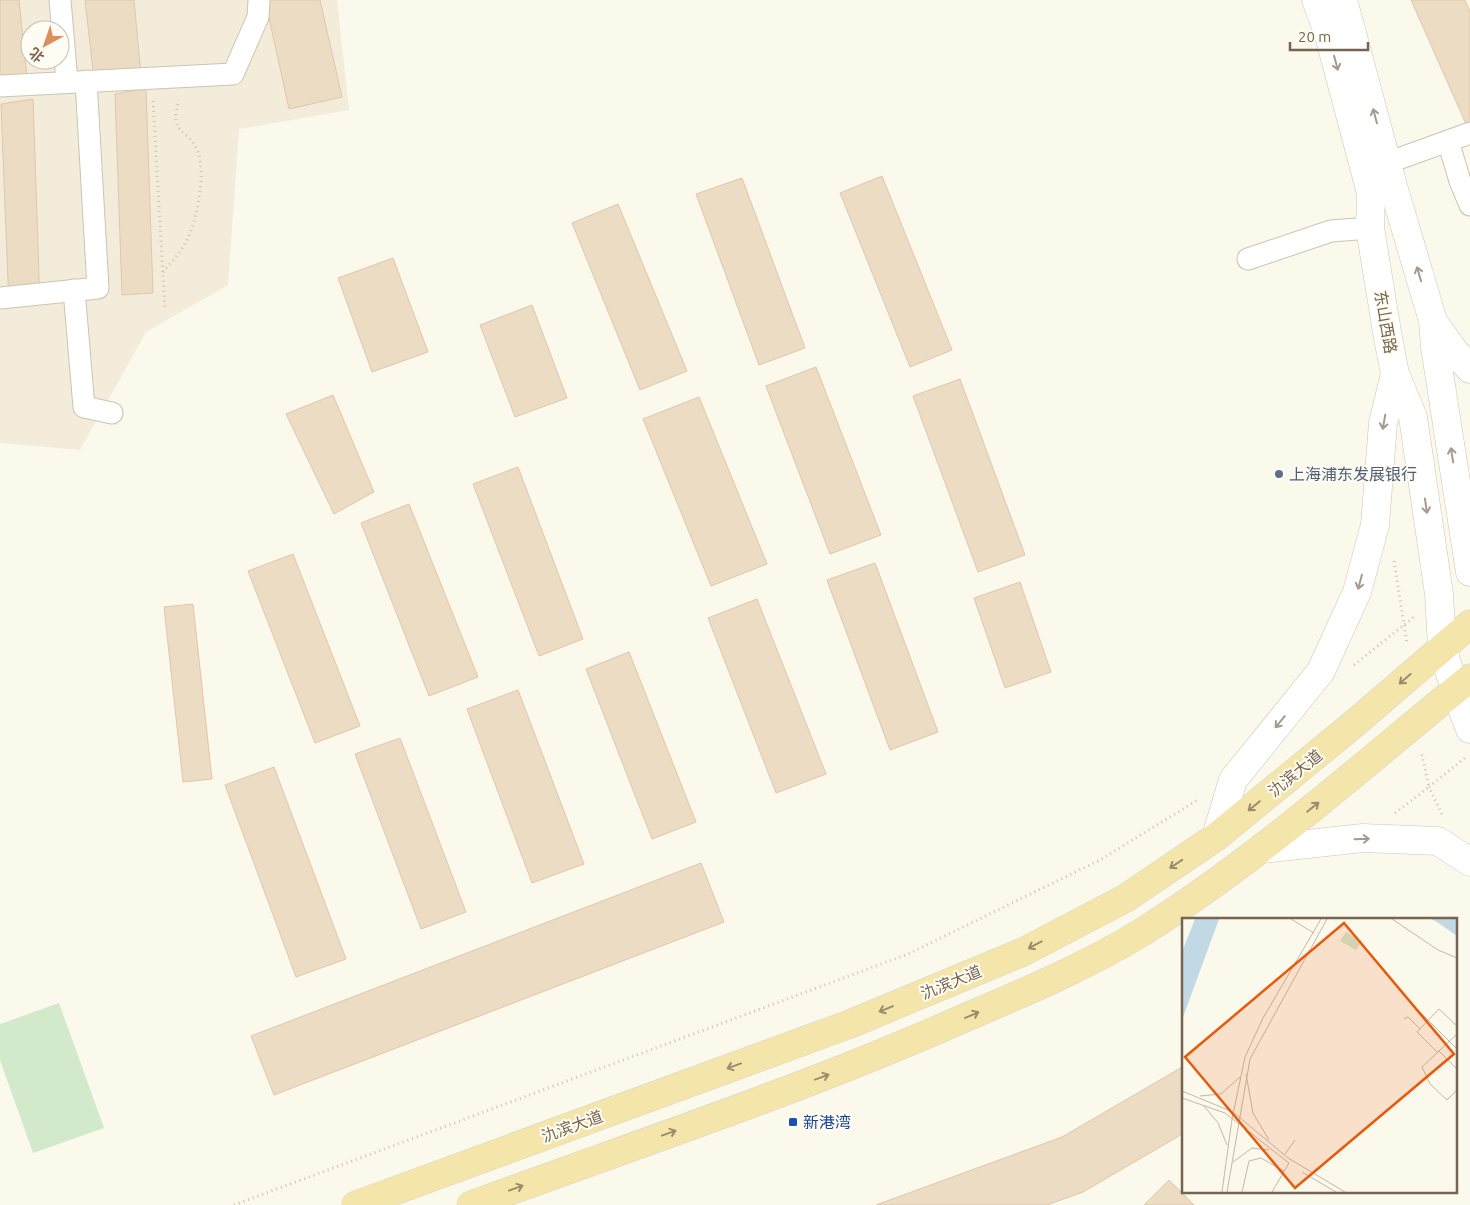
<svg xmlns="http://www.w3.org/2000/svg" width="1470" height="1205" viewBox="0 0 1470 1205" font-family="Ubuntu,'Noto Sans SC',sans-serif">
<rect width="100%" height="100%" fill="#fbf8ec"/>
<path fill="#f3ecdb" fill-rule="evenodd" d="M0,0H337L349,110L239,129L228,285L146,332L80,450L0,443ZM30,30H60V60H30Z"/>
<path fill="#d2e9cb" d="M59,1003L104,1128L33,1153L0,1060V1024Z"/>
<g fill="#eddcc4" stroke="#e0c7a8">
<path d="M0,0H19L28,87L0,90Z"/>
<path d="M85,0H134L141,75L94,79Z"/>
<path d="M265,0H320L342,97L289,109Z"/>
<path d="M1411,0H1465L1470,11V123L1466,124Z"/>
<path d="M146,88L153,293L122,295L115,94Z"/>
<path d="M33,99L40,304L9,306L1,104Z"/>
<path d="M882,176L952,350L910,367L840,193Z"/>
<path d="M742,178L805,348L759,365L696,194Z"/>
<path d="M618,204L687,371L640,390L572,223Z"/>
<path d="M393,258L428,352L372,372L338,278Z"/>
<path d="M532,305L567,398L515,417L480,325Z"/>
<path d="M816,367L881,535L830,554L766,386Z"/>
<path d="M960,379L1025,555L978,572L913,396Z"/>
<path d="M333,395L374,492L334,514L286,414Z"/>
<path d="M699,397L767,564L711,586L643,419Z"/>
<path d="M518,467L583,639L539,656L473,484Z"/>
<path d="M409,504L478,677L429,696L361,523Z"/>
<path d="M293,554L360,726L315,743L248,571Z"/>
<path d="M875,563L938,732L890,750L827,580Z"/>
<path d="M1020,582L1051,672L1005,688L974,598Z"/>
<path d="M757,599L826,774L776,793L708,618Z"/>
<path d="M193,604L212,779L183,782L164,607Z"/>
<path d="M629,652L696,822L652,839L586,669Z"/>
<path d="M518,690L584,864L532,883L467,709Z"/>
<path d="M400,738L466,912L421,929L355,754Z"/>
<path d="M274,767L346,959L296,977L225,785Z"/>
<path d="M701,863L724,922L274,1095L251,1036Z"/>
<path d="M1184,1066V1133L1083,1192L1047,1205H876L1062,1137Z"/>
<path d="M1169,1180L1194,1205H1144Z"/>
</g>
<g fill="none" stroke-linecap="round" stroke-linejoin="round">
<defs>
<g id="minor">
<path d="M60,0L67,82"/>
<path d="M0,86L233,74L258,17L259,0"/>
<path d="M1448,141L1460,181L1470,205"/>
<path d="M1387,163L1470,133"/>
<path d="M1248,259L1331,231L1370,228"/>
<path d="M74,290L84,407L112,413"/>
<path d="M0,298L98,288L86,81"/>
</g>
<g id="secondary">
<path d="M1316,0L1328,32L1371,193L1370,228L1388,338L1395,374L1413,417L1439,594L1442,647L1455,690L1470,729"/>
<path d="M1343,0L1393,186L1433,321L1435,347L1470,572"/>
<path d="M1434,323L1454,351L1470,369"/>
<path d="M1216,837L1233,780L1321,671L1357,592L1375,525L1383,423L1395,374"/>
<path d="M1262,849L1363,838L1438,841L1470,862"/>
</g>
<g id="primary">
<path d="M356,1205L850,1024L1023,952L1126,898L1216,837L1355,723L1470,624"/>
<path d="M471,1205C632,1146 796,1092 953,1023C1018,995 1084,968 1144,931C1261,857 1363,765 1470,678"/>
</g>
</defs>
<use href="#minor" stroke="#cdc3b2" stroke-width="23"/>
<use href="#secondary" stroke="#d0c4b0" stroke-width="29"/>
<use href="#primary" stroke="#d9d4ce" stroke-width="29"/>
<g stroke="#d4c1a8" stroke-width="3" stroke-dasharray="1 4" stroke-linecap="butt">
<path d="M153,101L165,310"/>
<path d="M163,272C171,263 180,253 186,242C197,222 206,174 198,152C188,127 168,136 179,100"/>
<path d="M1394,561L1407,644"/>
<path d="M1354,665L1414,617"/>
<path d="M1395,813L1429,787L1421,751"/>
<path d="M1442,814L1429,787L1466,757"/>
<path d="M234,1205L908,954L1100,860L1199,799"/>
</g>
<use href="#minor" stroke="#fff" stroke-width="21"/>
<use href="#secondary" stroke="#fff" stroke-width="28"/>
<use href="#primary" stroke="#f4e6ab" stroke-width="28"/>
</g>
<defs><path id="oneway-shaft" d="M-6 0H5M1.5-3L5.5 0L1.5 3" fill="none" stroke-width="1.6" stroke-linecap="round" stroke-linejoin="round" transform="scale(1.25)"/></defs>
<g stroke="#a69a8d">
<use href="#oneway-shaft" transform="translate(1336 63) rotate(75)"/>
<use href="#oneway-shaft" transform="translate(1375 116) rotate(-105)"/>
<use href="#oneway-shaft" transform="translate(1419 274) rotate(-106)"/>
<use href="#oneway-shaft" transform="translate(1384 422) rotate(100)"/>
<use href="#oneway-shaft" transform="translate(1452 455) rotate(-99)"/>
<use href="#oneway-shaft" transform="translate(1426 506) rotate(82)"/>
<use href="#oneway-shaft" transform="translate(1360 582) rotate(105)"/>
<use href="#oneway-shaft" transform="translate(1280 722) rotate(129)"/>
<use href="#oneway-shaft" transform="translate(1362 839) rotate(-2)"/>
</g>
<g stroke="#9c8b6b">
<use href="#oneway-shaft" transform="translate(1405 679) rotate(139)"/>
<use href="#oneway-shaft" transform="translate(1254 806) rotate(141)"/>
<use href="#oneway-shaft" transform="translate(1313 807) rotate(-39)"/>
<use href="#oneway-shaft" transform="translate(1176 864) rotate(146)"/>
<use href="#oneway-shaft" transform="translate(1035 945) rotate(152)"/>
<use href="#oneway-shaft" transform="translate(886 1009) rotate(158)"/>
<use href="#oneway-shaft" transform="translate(972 1015) rotate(-23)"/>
<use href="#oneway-shaft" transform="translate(734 1066) rotate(160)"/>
<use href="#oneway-shaft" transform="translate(822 1077) rotate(-20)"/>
<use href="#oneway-shaft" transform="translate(669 1133) rotate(-20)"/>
<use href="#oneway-shaft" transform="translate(516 1188) rotate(-20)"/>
</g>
<circle fill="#5c6f8a" stroke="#fefcf3" stroke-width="2" cx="1279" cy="474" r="5"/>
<rect fill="#1a4fb4" stroke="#fefcf3" stroke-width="2" x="788" y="1117" width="10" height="10" rx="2.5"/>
<g text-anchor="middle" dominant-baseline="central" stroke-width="4" stroke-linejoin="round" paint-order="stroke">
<g font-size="16" fill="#766450" stroke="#fefcf3">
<text transform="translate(1386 322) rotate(80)">东山西路</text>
<text transform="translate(1295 773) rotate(-39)">氿滨大道</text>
<text transform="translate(951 982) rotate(-22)">氿滨大道</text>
<text transform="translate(572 1126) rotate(-20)">氿滨大道</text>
</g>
<g font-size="16" fill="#4e5e75" stroke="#fefcf3" text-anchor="start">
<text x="1289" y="474">上海浦东发展银行</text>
</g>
<g font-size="16" fill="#164399" stroke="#fefcf3" text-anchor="start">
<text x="803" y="1122">新港湾</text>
</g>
</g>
<g transform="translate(1182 918)">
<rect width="275" height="275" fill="#fbf8ec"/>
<path d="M164,14L180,23L174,32L158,23Z" fill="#d2e9cb"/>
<path d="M13,1H37L0,102V34ZM249,1H275V18L255,4Z" fill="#c1d9e4"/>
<path fill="none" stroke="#c2b9a9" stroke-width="1" d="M109,1L132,15M210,1L256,32L275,40M238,94L275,131M222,101L226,99L238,111M275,116L240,149L248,166L265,182L275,172M257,133L275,151M256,135L235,114L257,91L275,108M64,156L71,195L87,222M0,173L51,194L106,240L163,274M18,178L39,176L58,159M0,180L43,195L107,245M22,188L36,205L45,227M103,236L113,222M51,244L70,230L87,232M120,254L154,274M40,274L50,201L63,139L81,100L139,1M45,274L68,141L145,1M60,274L67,243L79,240L102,253M90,274L107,245"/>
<path fill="#e8590c" fill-opacity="0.15" stroke="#e8590c" stroke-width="2.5" d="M162,5L272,136L113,270L3,139Z"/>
<rect width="275" height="275" fill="none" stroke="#766450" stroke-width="2.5"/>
</g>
<g transform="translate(45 45) rotate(220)"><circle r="24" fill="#fefcf3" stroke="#c8bfb2"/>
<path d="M0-4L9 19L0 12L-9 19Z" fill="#da8f5c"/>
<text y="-8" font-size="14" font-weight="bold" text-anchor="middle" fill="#766450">北</text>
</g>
<path d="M1290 42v8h78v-8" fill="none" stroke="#766450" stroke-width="2.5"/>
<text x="1298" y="42" font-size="15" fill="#766450" stroke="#fefcf3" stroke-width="4" paint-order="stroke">20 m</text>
</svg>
